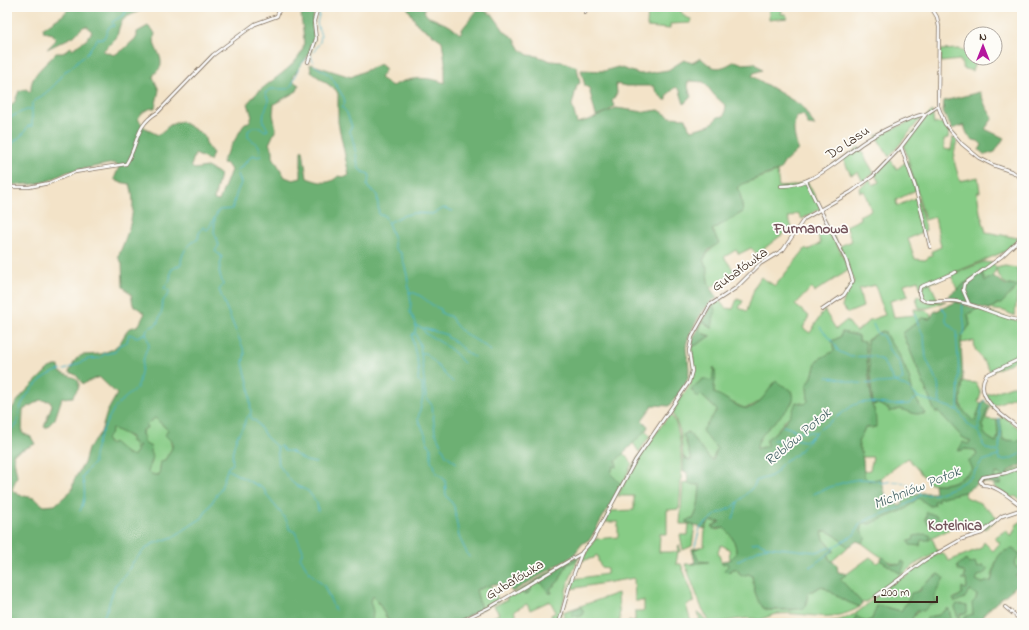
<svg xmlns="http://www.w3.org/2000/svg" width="1029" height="630" viewBox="0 0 1029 630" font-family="'Indie Flower',sans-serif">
<rect width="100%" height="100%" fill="#fdfcf7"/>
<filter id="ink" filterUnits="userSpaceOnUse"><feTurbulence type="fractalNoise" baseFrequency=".025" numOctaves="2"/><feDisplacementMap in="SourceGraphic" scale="8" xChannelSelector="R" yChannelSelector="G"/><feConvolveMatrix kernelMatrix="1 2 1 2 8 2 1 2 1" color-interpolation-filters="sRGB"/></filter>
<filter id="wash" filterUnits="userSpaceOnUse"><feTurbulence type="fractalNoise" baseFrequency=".012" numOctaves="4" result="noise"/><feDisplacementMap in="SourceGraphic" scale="16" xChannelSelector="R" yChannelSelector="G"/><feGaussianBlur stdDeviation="0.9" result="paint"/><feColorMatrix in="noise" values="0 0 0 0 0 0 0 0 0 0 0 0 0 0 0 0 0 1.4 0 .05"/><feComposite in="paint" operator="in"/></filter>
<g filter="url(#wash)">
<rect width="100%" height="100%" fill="#f3e3c8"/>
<g fill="#87cc86" stroke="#617b52" fill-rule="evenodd">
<path d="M648,7H691L690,9H679L685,17L691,19V23L670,24V29L647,27Z"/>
<path d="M769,7H783L781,14H785L788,18L769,20Z"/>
<path d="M958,49L971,52V58H977L972,71L963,68L960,60L941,62V50Z"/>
<path d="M932,111L934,124L943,123L949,131L948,138L944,139V149L951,150L953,137L957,141C952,160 954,161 960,181L978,177L980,192H977L980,212L986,232L1018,238L1006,251L920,287L918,280L904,284L908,296L890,301L894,317L915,315L914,309L926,310L931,315L930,319L922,318L903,333L935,412L939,411L962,437L971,442L959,449L960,451L965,449L975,450L978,455L970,465L972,469C958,482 947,486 929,483L908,458L881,478L869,481L864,476V471L870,470L873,457H862L858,442L865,428H873L874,408L872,406L865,342L859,341V336L842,332L840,337L832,341L834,351L816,363L812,377L807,386L808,401L805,404L796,402C792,418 791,412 783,423C778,429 774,434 767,439V446L757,449C756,431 782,420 790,403L787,388L774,383C767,395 758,406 744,408L714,394C713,384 717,378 713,368L714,376L712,381L703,379L691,389L697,397L701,395L717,410L703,431L717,449L712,460L710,459L688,432L683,435C688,444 688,452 692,461H687L683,456L680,431L672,411L691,383L693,365L691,348L711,336L704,334L699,330L703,321L710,328L713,304L719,300L725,308L733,309L737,299L743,301L739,308L747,311L755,286L761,277L775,286L806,248L808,250L821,243L817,234L829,227L849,270L814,292L811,288L795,305L809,316L803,328L810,333L824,310L836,329L847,320L856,332L870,320L885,315L875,285L859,289L863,307L848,313L842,307L846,293L854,281L840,246L852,241L846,226L861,219L859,216L871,210L864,191L860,192L859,188L870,180L873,185L879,182L875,174L890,159L897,169L907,161L916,190L896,200L897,206L917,197L926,230L908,239L915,259L925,260L932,255V251L941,247L935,217L925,220L904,145L925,118ZM884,331L890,342L897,350L909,377L913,394L925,414L900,409L895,411L878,404L867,340L880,332Z"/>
<path d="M923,116L889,157L876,136Z"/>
<path d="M859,147L874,173L863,182L858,172L851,175L843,159Z"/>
<path d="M777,172L779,187L794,186L807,181L821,208L802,219L798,213L788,218L792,227L757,254L751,248L739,254L736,250L724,257L734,271L710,289L707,275L708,269L703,260L712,248L715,233L712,230L743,212L740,193L737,188L739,185Z"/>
<path d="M983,262L993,263L996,268L1005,266L1017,268L1018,285L1022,282V294H1017L1015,316L1004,311L988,309L995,306L1018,286C1003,285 1002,282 996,269L993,276L985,281L982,271L957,289L951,275Z"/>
<path d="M930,283L938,300H923L921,290L922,287Z"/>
<path d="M918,295L924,302L946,301L928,308H919L916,298Z"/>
<path d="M977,309L1022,322V355L1009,364L991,372L975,349L974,341L961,343L962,336L970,325L968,314Z"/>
<path d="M963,382L976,383L981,394L978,402L982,403L974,422C958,408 960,402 963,382Z"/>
<path d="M1012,386H1019L1021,394L992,406L986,395Z"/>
<path d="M987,409H989L986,419L997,420L998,436L996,442C977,433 983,426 987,409Z"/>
<path d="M670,414C686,430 681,487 679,509L667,510V534H660L659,552H677L679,545L681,551L678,552L676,564H681L693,595L694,602L686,605L691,622L700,620L698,613H700L707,623H629V621H635V611H644V601H635L634,578L570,589L573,579L607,574V568L601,567L598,561V556L596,555L594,558L580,561L595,539L618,537V522H604L610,511L634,510V496H618L635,462Z"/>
<path d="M1003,416L1022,431V441L1003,440L1000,419Z"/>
<path d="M155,418L168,430L172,448L165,460L161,461L159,475H154L147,472L152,462C148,446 131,428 155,418Z"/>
<path d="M111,428L122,432L139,444L138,452L133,456C126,453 110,445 105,439L110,435Z"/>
<path d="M645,431L650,436L639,452L633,443Z"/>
<path d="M623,453L632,463L622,485L611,474L613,466L617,465L616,461Z"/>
<path d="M1022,467V500L1014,496L1012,498L994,487V484H1000L993,479L995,474L1007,473Z"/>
<path d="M683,483L700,485C699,497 699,509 693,519L687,520V523L695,525L692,546L683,550L680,535H688L689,524H680Z"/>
<path d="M964,492L966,497L980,503L998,518L985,529L977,519C960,522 948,531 932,538L938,552L919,562L866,602L862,603L843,583L840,579L870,557L877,563L880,560L901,574L900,565C886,562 874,552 862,543L866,538L861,533L863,524L866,522L869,524L906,509L918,497L930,506L935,505L933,501L938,498Z"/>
<path d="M711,521L720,522L712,527L717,530L724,528C731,534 737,544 736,554L730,560L729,549L721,545L718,552L722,564L727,563L730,572L732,569H737L740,575L749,574L752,576L754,590L763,608L767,610H793L807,600L808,593L822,586L843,600L860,607C828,625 809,611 777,614C771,615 765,618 759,620C748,615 725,623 710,623L701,606L685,564H696L692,549L704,546C705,538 703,526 711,521Z"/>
<path d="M1022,521V569L1017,568L1014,564L1015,560L1001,553L995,564L991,581L982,583L976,580L978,576L988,569L983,566L977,568L969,564L965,559L962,562L965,576L963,579L966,578L967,588L965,589L962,587V594L953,599L955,602L969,590L977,594L973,614L965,617L967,623H952L949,609H947L939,615L928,617L929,623L910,622C917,609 925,606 934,595C938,590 940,583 943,578L938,574C924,585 911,596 901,611L878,605L872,619L866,622L856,617L853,623H809C826,622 842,622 856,613C868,606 894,577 906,577L922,563L942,552L949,561L981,548L984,542L993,551L1000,543L994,538L1006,530L1011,537L1017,524ZM961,605L967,606L958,619L955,607Z"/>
<path d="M827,531L836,536L848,547L832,561L829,559L828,554L834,550L824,539L822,532Z"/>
<path d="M578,559L568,583L558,623H536L543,619L545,622L552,619L551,615L556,612L550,601L530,610L527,604L514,611L517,619L512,623H482L499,614L494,606L507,600L506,598L520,590L527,589L539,580L549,593H552L550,589L559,581L567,565Z"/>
<path d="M491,585L499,601L454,623L481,609L476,590Z"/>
<path d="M618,593L620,623H563V616L565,615L563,612Z"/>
<path d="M373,596C381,603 383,616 391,623H372L370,601Z"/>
</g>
<g fill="#6db073" stroke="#546d48" fill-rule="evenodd">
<path d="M70,7H144L143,9C125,19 121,15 117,37L103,51L114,55L123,50L137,37V32L148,26L155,33C151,49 162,52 161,64C161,70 155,71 153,77L159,90L155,108C148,108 141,112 138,119L146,129L158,135L170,125L181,121L204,135L207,146L213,153L210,161L195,154L191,166L194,169L207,167L220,174L214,200L219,201L231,170L227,164L222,163L224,158L245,123L249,122L252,117L248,103C261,84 297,69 303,48C306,34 299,20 302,7H315L312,25L314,38L311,51L294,75L293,81L299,85L297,91L274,104L273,114L276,129L269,144L273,150V157L285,177L293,180L301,178V151L303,150L307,178C318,182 329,186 338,176L346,177L349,175L338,122V94L336,90L311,72L310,64L351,77L380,64L386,69L380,78L392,86C410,77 426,76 445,83V61L442,41L417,24L407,7H425L424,11L427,16L450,26L460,34L463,28L479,8L493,15L505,32L514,38L521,50L528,55L537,56L551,61L563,62L577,67L580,83L577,85L572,105L577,123L592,119L616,108L644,112L659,110L670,117L686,118L689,128L692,130L710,125L718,117L724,116L726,106L714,95L704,82L691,81L687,83L691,97L684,104L680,91L676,87L667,95V100H665L656,92L654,86H627L616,84L617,93L612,101L614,106L607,112L596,116L589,88L585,86L581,70L604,71L618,67L640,74L649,73L668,70L684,60L692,63L701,58C714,71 720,70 735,61L743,64L755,63L762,70L754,73L752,76L802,106L815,126L808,125L804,115L797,116C791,127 795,138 798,150L784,163L779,171C773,172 739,184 737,188L740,193L743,212L712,230L719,243L709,250L703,260L708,270C706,281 710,289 717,298C706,302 687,335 686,347C686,357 691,367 688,377C685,388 676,397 669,406L653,405L642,420L648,426L647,429L616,461L617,467L613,466L611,474L622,485L590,539L582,544L573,556L512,592L508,586L494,584L476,590L481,609L454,623H391C383,615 381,603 373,596L370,601L373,611L372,623H7V423L13,407L23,394L49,368L55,366H59L60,372C65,376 80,376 79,385C79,389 74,393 73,397L62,398L55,419L47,427H44L52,405L50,401L40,400L23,410L22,433L31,437L35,444L13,454L17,476L12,490L19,495L34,498L44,506L55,505L72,490L74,480L84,463L88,449L101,432L107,412L117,394L99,377L83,384L76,375L69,372L76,359L82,355L101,354L113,349L120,343L128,329L139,325L145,313L133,305L131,294L123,287L122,263L118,257C128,233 138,210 130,184L119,182L114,179L119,167L114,163L67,172L48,181L35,184L7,185V111L15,101L19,91L26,89L30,92L31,90C30,74 47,64 56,53H63L71,47L72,49L86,40L92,32L87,26L83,27L74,36L47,49L56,40L53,34L44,32L43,28L63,15ZM155,418L168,430L165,435L172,442V448L165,460L161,461L159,475H154L148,472L153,457L150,452L151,447L144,443V437L142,435V430L147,428L146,425ZM112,428L131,437V442H134L135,446L139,445V448H135L137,452H135L133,456L127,454L113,442L110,445L106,439L110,435Z"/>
<path d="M980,92L986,107L993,118L985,129L1004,138L995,152L985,155L979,150L982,145L978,141C968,140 967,134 964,125L952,129L943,112L944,101Z"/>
<path d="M982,271L985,281L993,276L1006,285L1018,286L1001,304H996L995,306L988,309L949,299V295Z"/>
<path d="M956,302L977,309L968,314L970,325L962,336L961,343L963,380L960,404L962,409L974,422L983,400L991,407L987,409C983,426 977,433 996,442L998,436L997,420L1000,419L1003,440L1022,441V465L1008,471L1005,479L998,473L995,474L994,478L1001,480L1000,484L980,482L964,492L938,498V501H934L935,505L930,506L918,498L906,509L869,524L866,523L863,524L861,531L866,538L862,543L857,541L848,547L836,536L827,531L822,532L824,539L834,551L828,554L829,559L837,565L838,572L847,574L840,579L862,603L860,607L843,600L822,586L808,593L806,606L801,609L767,610C756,604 754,588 752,576L749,574L741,576L737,569H732L727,573L724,570L728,566L727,563L722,564V561L730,560L736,554C737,544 731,534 724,528L713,529L712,527L720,522L711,521L707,524L705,529L687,523V520L693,519C699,509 699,497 700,485L688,484L687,472H683V456L687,460H692C688,454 688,444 683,435L688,432L710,459L713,460L717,449L702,431L717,410L701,395L697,397L691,389L703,379L712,381L714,367C718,376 713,384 714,393C725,397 731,403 740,407C757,414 767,390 776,381C780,386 791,387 793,394C799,409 756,429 757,449L767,446V439C779,431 792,416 796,402L805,404L808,401L807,385L812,377L817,360L834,351L832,341L840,337L842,332L859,336V341L865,342L872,406C876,411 876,421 876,427L865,428L858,442L863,460L864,476L869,481L881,478L886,497L899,505L903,503L902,498L919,493H935L934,484C949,486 961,480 972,469L968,462L977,455L975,450L965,449L958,451L963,442L968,444L971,442L962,437L939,412H935L903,333L922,318L930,319L934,312Z"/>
<path d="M713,304L715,310L712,329L703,321L699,329L704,334L711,336L691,348C694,331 703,318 713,304Z"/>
<path d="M884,331L890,342L897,350L909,377L913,394L925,414H915L900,409L889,412V409L878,404L873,405L867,340L880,332Z"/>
<path d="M927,512L937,516L939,519L934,526L933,521L928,524L925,518L927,517L926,514Z"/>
<path d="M925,534L930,535V540H921L920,546L910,545L908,541L913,540L914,536Z"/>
<path d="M700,547L694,550L699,561L709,562L690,564L695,562L692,549Z"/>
<path d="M1013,549L1020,554L1014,564L1017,568L1022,569V574L1016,575L1019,583C1007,595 992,604 982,617L983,618L981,623H974L972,621L967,623L964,617L973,614L972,603L976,599L977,595L969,590L965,598L955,602L953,600L962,594V587L965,589L967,588L966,579H962L965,576L964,572L959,571L957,566L966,559L969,564L975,562L977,568L982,566L988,569L983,575L978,576L976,580L982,583L991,581C997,568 992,551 1013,549Z"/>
<path d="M580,554L578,559L567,565L559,581L550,589L552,593H549L539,580L526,588L532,590L527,594H523L520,590Z"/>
<path d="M883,557L890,563L900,565L902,561L905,563L901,574L880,560Z"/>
<path d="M938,574L944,578L934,596L937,603L930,604L924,611L917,610L910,622L913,623H853L856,616L866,622L872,619L877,605L901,611L910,597L911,593L920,591L922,586Z"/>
<path d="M957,604L967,606V613L960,614V618L958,619L955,607Z"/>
<path d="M580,607L583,609V615L579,617L572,615L571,612L574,609Z"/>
<path d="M947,609H949L952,623H929L926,620L928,617L939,615Z"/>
</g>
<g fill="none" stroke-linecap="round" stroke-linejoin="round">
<g stroke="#49b2c8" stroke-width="1">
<path d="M313,62L311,56L320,42L321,36L317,23L321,7"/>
<path d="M314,65L330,75L344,98L345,103L342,107L347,113L352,127L349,130C355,140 357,167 360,170C362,172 366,173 369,174L370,177L367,185L369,189L377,194L379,215H384C388,221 390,229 393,236C396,244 391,248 401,253L407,275L411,303L410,312L416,323L415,333L420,345L426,398L432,405L435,432L446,455L458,464"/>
<path d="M7,119C15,115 24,110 31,109"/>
<path d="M7,155L14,142L23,134L28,126H32V103C46,93 57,85 65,71C73,69 77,58 85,56L97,39L104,38L109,27L114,26L112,22L125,14L127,7"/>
<path d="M388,223L402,216L413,213L432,214L444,208L453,211"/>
<path d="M409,292C423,293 429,306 441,309V313L451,317C458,335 479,339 491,351"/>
<path d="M942,308L946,312V322L956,331L959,371L958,410"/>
<path d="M914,313L924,338L926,358L938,384L940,403"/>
<path d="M416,326L447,335L448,338C456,340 465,354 474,357"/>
<path d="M820,327C826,336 834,341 838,351L851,357L872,356L882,360L894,381L908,388L918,397L958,410L968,424L978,432L982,438L983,445L987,449L999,452L998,456L1000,460L1010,459L1022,453"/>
<path d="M423,329L426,334C435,338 447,346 455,353C459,357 460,360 464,363"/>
<path d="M414,333L412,335C413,351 421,364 418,380L422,384L423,397L418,419L427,438V443L431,447V461L434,464L435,471L445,480L446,495L454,506L459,537L469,557"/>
<path d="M956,338L964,334C966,323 961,315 963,304"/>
<path d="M421,353H425C436,361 442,374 453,382"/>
<path d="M64,370L88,359L100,358L104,354L115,352L119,345L127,342L129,334L137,337L146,333L147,329L157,324L162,311L163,301L170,292L164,288L170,280L171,270L181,264C181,253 188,244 198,239L199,233L203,227L207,230L209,228L219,210L232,209L237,192L241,183L237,171L253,155L258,157L261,155L259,146L248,137V131L253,127H260L265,131L268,130L263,121L264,113L269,101L265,93L270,89H289C297,79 296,66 308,58"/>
<path d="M827,377C838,377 847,382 857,383C866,384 896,383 903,380L900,363L889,350L883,336L877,333L873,324"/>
<path d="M251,415V419L256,421L266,437L277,447L279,465L284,472L295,485L308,491L317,503L318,511"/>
<path d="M783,426L801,432H815"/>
<path d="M978,430L982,405L985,400"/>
<path d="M7,437L12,428L17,425C18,418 19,411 21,406C27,391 45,373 61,370"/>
<path d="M773,440H786L790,438L805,441L810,438L816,432"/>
<path d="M278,447L281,446L284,451H290L306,461L316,463"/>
<path d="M999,450L1001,430L999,418"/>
<path d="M228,470L264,489C268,502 290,518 289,529L295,532L303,551L300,557L309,572L324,586L335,610"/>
<path d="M813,494C836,485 859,473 883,483C893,479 916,483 921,494"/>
<path d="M80,511C85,501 86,489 82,478L86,471L94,463C91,451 109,415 117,405C123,399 130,394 136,389C142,381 141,356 149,345L146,333"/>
<path d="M733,519L738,503"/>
<path d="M751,544L757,542L769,547L816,552L835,546L854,535L859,525L871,518L904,506L921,495L937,494L955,487L971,477L982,461L998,456"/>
<path d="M695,546L700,528L717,514L733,507L754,486L756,481L771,476L777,472L778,468L786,460L796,455L816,432L852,406L859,403L870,402L894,405L909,404L918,397"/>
<path d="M737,561L762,548L769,547"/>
<path d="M810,567L832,551L835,546"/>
<path d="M98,623L102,620L108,607L115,585L126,575L132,563L144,550L152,544L173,537L202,518L221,488L228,467L233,464C231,455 234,443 238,435C241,429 245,426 245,420L251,413L249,386L243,363L245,353L219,290L223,285L219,271L222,257L215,251L219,245L214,232L215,219"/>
</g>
</g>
</g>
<g filter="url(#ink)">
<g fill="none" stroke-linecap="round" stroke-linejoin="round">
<defs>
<g id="minor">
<path d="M931,7L937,17L939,27L938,106L945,124L962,144L979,158L993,165L1013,172L1022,179"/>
<path d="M585,13L586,7"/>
<path d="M308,62L316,39L314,21L318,7"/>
<path d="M901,147L915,186L930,247"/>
<path d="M806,181L820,210"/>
<path d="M781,186C812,186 837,161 861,144C877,133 907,118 925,114"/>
<path d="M7,187H29L49,183L75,172L126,164C139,144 134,126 158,112L213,55L255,24L277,16L280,7"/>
<path d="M820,209L846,260L853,281L844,295L822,310"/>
<path d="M1018,241L1022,231"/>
<path d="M956,272L920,287L919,293L921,299C929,305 945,299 955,301C978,304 999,318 1022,321"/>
<path d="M969,304L963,290L964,284L1001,257L1022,237"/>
<path d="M1022,358L986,375C972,398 1007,419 1022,430"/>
<path d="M876,596L925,560L962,539L982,533L1002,516L1020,510V505C1010,498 996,485 983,485L980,481L983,477L1006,473L1022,467"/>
<path d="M1005,607L1022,621"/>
<path d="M457,623L492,606L582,553"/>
<path d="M559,623L570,584L582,552L592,541L635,461L689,382L692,371L689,351L692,337L710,305L736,288L760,264L783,250L804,219L851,192L873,176L901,147L926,114L938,106"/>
</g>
</defs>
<use href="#minor" stroke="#7b6b5a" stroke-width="4"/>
<use href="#minor" stroke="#fff" stroke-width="2.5"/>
</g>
</g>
<g text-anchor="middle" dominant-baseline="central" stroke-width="3.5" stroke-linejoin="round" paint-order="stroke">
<g font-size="14" fill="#3b2a1e" stroke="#fdfcf7">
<text transform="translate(848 143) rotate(-34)">Do Lasu</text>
<text transform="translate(740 270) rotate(-36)">Gubałówka</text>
<text transform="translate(515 580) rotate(-31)">Gubałówka</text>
</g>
<g font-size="15" font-weight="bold" fill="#74555c" stroke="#fdfcf7">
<text x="811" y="229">Furmanowa</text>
<text x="955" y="526">Kotelnica</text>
</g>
<g font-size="15" font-style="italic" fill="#416062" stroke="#fdfcf7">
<text transform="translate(798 437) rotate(-40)">Reblów Potok</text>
<text transform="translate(917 488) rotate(-22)">Michniów Potok</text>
</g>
</g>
<rect width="1029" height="630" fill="none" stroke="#fdfcf7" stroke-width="24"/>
<g transform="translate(983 46)"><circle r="19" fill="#fdfcf7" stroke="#afa8a0"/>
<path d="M0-3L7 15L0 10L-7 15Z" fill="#b5179e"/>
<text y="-6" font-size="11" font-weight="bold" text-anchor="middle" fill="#3b2a1e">N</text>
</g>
<path d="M875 596v6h62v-6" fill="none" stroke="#3b2a1e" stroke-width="2"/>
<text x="881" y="596" font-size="12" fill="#3b2a1e" stroke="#fdfcf7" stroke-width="3" paint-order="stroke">200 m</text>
</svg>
